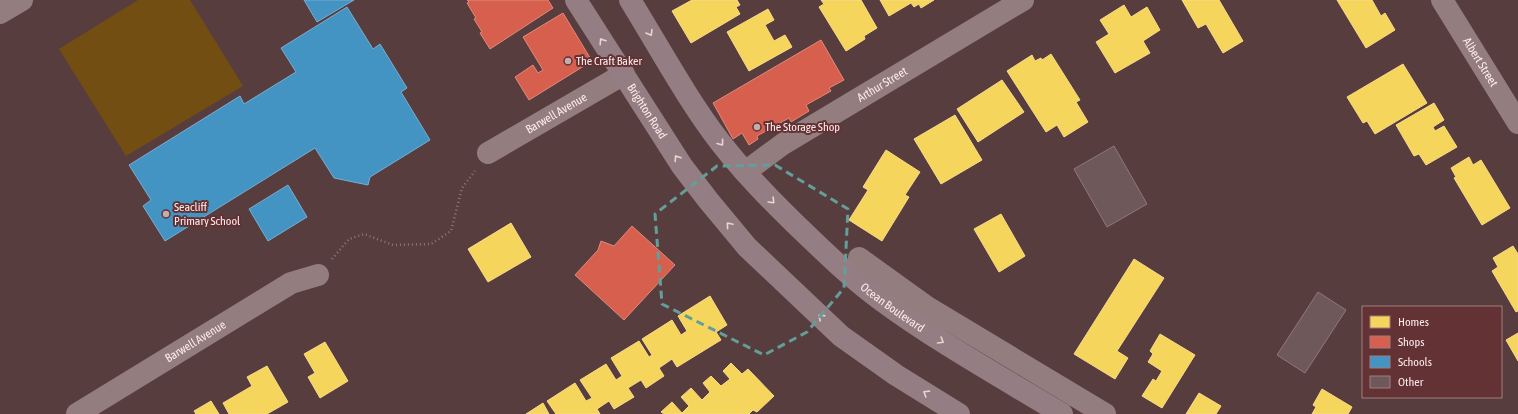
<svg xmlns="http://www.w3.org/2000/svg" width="1518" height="414" viewBox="0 0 1518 414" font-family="'Asap Condensed',sans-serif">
<rect width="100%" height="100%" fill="#583d3f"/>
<path fill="#724e12" d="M138,0H190L243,86L126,156L59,49Z"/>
<g fill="#f6d55c" stroke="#f8db87">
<path d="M692,0H737L740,5L736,7L740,14L691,43L672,11Z"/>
<path d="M821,0H861L877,28L864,36L865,39L846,51L819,7L824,4Z"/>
<path d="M880,0H934L921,8L919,4L914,7L911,3L889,16Z"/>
<path d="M1182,0H1219L1243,41L1223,53L1206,24L1198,28Z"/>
<path d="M1337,0H1372L1381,16L1385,13L1395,30L1366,48Z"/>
<path d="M1124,5L1131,17L1147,7L1160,30L1143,41L1150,53L1115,73L1096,42L1109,34L1100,20Z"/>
<path d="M768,9L774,20L765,25L774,41L785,35L792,47L749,71L727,32Z"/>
<path d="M1051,54L1080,100L1076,102L1088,122L1064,137L1057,125L1046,132L1007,71L1032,55L1035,61L1041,58L1042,60Z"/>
<path d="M1403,64L1427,103L1375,134L1367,121L1363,123L1347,97Z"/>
<path d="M1002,80L1024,112L978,142L957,109Z"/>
<path d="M1434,103L1444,120L1433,127L1435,131L1444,126L1457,147L1426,165L1419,154L1414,156L1396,125Z"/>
<path d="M955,115L982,160L941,184L914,139Z"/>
<path d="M886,150L920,172L905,195L909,197L882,241L849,220L868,190L863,187Z"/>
<path d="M1469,157L1473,165L1481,160L1510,208L1482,225L1454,178L1456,177L1451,168Z"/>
<path d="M1001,214L1025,256L999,272L974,229Z"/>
<path d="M511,223L531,257L488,282L468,249Z"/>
<path d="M1513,246L1518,254V311L1516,312L1492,271L1498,267L1493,258Z"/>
<path d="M1134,259L1164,278L1117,351L1128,358L1115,379L1074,354Z"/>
<path d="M710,296L727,325L716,332L721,340L677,367L672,359L659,368L664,376L646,388L641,380L628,388L634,397L614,409L609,401L597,409L600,414H556L547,401L575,383L586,401L592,398L580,380L606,364L616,380L622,376L611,358L639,341L649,357L652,355L642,339L672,320L681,335L687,331L678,316Z"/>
<path d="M1518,333V361L1506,340Z"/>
<path d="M1160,334L1195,355L1162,408L1142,396L1153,379L1156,381L1162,371L1148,362L1153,354L1150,351Z"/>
<path d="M325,342L348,381L320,398L308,377L315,373L304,354Z"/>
<path d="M731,363L742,374L748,369L774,396L757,412L753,410L749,414H664L661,412L672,402L682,413L689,406L681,397L691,388L702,400L710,392L703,383L711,376L721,386L730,379L723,371Z"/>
<path d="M267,366L288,402L267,414H229L223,403L252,386L247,377Z"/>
<path d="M1322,389L1352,407L1348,414H1312L1316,407L1313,405Z"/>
<path d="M1199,393L1221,406L1216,414H1186Z"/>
<path d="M211,401L219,414H196L194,411Z"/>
<path d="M543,403L549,414H526Z"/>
</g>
<g fill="#d6604d" stroke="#e2897c">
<path d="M467,0H548L553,8L490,49L480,33L482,32L474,19L476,18L467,3L469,2Z"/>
<path d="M563,13L592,61L529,100L515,77L533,65L538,73L543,70L523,37Z"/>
<path d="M821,40L844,80L829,88L831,91L806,105L809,111L791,122L789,118L757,136L758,139L749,145L742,133L733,139L713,103Z"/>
<path d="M632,226L675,265L624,320L575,275L598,250L601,241L614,246Z"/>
</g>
<g fill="#4393c3" stroke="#7badcf">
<path d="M304,0H354L317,22Z"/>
<path d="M347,7L373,49L380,44L407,88L401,92L430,140L370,177L368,185L334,178L315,148L165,241L143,206L151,200L129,165L240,96L244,104L296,72L281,48Z"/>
<path d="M288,185L307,217L268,241L249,209Z"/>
</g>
<g fill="#6f585a" stroke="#907879">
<path d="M1114,146L1147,204L1107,227L1074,169Z"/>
<path d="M1318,292L1346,310L1305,373L1277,355Z"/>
</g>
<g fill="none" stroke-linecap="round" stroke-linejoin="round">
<path stroke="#8e797a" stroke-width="2.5" stroke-dasharray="1 3" stroke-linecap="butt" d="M332,259L349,239L364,234L393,245L431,244L451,231L462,188L475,171"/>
<g stroke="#937d7e" stroke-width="22">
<path id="s1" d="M1442,0L1518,123"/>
<path d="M0,13L22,0"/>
<path id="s2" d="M488,153L624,74"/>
<path id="s3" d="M745,172L783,144L1023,0"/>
<path d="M859,258L927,307L1105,414"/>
<path id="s4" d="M77,414L291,283L318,275"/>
</g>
<g stroke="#947e83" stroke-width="22">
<path id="s5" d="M576,0L682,166L708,200L747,247L841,336L896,375L959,414"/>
<path id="s6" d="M630,0C659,47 687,99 720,142C747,177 779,209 812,240C834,261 856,282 881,300C938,342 1001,377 1062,414"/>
</g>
</g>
<defs><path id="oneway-chevron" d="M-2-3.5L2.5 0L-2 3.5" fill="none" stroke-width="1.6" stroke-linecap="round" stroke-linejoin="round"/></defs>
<g stroke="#e9d4d6">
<use href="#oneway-chevron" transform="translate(650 33) rotate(59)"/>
<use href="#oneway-chevron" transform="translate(602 41) rotate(-123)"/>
<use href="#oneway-chevron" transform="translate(721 143) rotate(53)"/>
<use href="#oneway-chevron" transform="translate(677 158) rotate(-122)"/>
<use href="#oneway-chevron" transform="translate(772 201) rotate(46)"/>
<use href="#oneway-chevron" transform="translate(729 225) rotate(-130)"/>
<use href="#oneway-chevron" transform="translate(821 317) rotate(-137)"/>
<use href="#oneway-chevron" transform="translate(941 341) rotate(31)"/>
<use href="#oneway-chevron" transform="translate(926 393) rotate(-148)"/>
</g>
<path fill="none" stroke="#639f9a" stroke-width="3" stroke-dasharray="8 5" stroke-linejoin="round" d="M775,165L848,209L844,288L807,332L764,355L662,304L655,214L717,166Z"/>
<g fill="#c4adaf" stroke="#633235" stroke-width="1.5">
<circle cx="568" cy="61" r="4"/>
<circle cx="757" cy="127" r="4"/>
<circle cx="166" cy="214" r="4"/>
</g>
<g text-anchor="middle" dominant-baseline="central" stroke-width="4" stroke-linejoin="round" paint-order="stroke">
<g font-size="12" fill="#feeaeb" stroke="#633235" text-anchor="start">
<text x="576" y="61">The Craft Baker</text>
<text x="765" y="127">The Storage Shop</text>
<text x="174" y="207">Seacliff<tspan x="174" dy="14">Primary School</tspan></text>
</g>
<g font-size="12" fill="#feeaeb" stroke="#633235">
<text stroke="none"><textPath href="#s1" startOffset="73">Albert Street</textPath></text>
<text stroke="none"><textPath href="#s3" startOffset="163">Arthur Street</textPath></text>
<text stroke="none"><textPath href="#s5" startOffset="132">Brighton Road</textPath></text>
<text stroke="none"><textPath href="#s2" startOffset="79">Barwell Avenue</textPath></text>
<text stroke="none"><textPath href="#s6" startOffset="408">Ocean Boulevard</textPath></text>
<text stroke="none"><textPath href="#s4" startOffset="139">Barwell Avenue</textPath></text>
</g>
</g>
<rect x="1362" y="306" width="140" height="92" fill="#633235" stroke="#a17c7e"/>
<rect x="1370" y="316" width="20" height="12" fill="#f6d55c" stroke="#a17c7e"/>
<text x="1398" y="326" font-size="12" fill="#feeaeb">Homes</text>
<rect x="1370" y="336" width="20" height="12" fill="#d6604d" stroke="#a17c7e"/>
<text x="1398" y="346" font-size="12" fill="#feeaeb">Shops</text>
<rect x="1370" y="356" width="20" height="12" fill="#4393c3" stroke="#a17c7e"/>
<text x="1398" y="366" font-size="12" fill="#feeaeb">Schools</text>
<rect x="1370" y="376" width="20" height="12" fill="#6f585a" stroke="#a17c7e"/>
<text x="1398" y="386" font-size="12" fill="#feeaeb">Other</text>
</svg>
